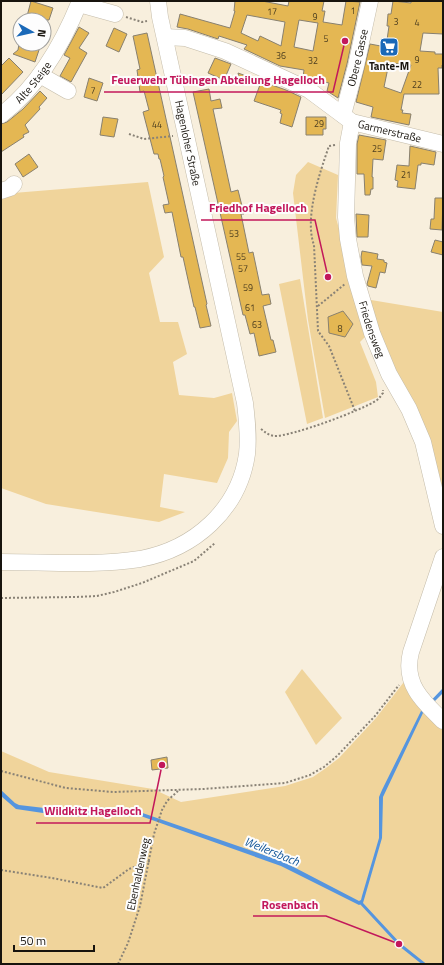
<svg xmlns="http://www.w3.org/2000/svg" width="444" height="965" viewBox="0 0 444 965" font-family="'Titillium Web',sans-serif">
<rect width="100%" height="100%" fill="#f8efdd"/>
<g fill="#f0d49b">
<path d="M308,162L338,175L336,218L368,334L360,342L376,382L378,397L325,418L308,320L293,193L296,175Z"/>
<path d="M148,182L164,257L149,273L160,322H178L187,354L173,362L179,395L214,398L232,393L237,421L229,432L228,458L217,483L164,474L160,507L185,512L159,522L46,504L1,488V194Z"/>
<path d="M300,279L323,418L307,424L279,284Z"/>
<path d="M365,299L443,312V506Z"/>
<path d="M302,669L342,718L316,745L285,692Z"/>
<path d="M407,678L443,728V964H1V751L49,772L153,789L181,802L285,786L313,777L326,768L339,758L376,718Z"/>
</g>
<path fill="#5595df" d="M443,688V693L423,713L383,797L382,838L363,903L359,905L281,866L135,814L120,813L70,817L16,809L1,796V790L15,803L19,805L70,811L123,808L131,809L284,862L359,901L361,900L362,896L379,838V797L382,790L421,711Z"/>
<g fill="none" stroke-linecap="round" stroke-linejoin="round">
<path stroke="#5595df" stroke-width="3" d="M361,903L399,944L424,964"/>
</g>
<g fill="#e4b753" stroke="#88806f" fill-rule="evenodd">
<path d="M31,1L53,8L49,20H26Z"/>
<path d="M235,1H262L288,6L289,1H324L322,11H325L323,22L342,25L346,1L360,2L347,64L338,98L327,91L329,83L307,78L303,77L304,70L280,66L244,49L247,45L219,36L218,39L188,29L177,27L180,14L230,28L235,11H234ZM247,15L285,22L281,46L260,36L258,41L241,33ZM299,20L318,23L313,51L294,47Z"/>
<path d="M393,1L411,3V1H443V34L423,33L420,51L435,52V54H443V65H442V68H438L439,94H404L401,110H403L402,113L411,114L409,125L371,117L373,107L356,102L370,44L386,47L389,26H387L388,14H391ZM389,63L411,65L401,93L384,87Z"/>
<path d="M79,27L89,33L79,48L87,53L71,82L60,76L70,58L64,55Z"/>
<path d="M114,28L127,34L119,52L106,46Z"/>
<path d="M147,33L207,304L206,305L211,326L200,328L195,307H194L183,257H181L172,212L165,213L163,205L169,204L163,177L164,176L160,159H159L158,154H154L143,112L149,110L144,91L140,92L137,70L140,69L133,36Z"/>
<path d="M19,44H41L35,62L13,54L18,50Z"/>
<path d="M9,58L23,72L1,95V66Z"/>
<path d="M215,58L231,64L224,80L208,73Z"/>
<path d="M238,73L286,90L301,97L292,127L280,123L282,114L280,113L281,110L254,101L261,82L241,85Z"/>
<path d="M89,78L103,83L97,101L84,97Z"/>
<path d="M209,89L211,101L220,99L222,108L213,109L231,192L238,190L244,214H241L249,253L253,252L262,295L269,294L271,304L263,306L271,340H273L276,352L259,356L254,333L250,334L245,315H243L193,92Z"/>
<path d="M40,91L47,98L39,107L40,109L25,125L29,132L23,135L24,137L1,152V124L7,122L23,109Z"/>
<path d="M103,117L118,119L114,137L100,135Z"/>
<path d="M306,117H326V129H323V135H306Z"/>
<path d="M359,135L386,140L383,160L373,159L372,177H373V189H371L370,195H365L364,174H357V144Z"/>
<path d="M410,146L436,152L434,165L421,163V165H418L415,189L397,187L398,181L395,180L397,165L409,166Z"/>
<path d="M29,154L38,167L23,177L15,164Z"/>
<path d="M435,198H443L442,230L430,229L431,219H434Z"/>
<path d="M356,214L369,215L368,237H357Z"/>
<path d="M435,240L443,242V255L431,252Z"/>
<path d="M362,251L378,254L377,259L384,260V262L387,263L385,273L380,272L376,288L368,286L367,284L372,266L362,265L361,257Z"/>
<path d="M343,311L353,324L345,337L329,333L328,317Z"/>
<path d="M167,757L168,768L152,770L151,760Z"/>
</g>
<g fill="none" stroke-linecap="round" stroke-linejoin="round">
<defs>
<g id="minor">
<path d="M79,4L115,14"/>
<path id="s1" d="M165,37L185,38L225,51L309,90L352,122L443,144"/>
<path d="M40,75L68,91"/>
<path id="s2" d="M1,115C38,87 63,43 80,1"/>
<path id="s3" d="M343,115L356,66L370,1"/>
<path id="s4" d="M352,122L348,143L346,217L348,239L355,276L372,333L389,374L409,409L423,442L443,526"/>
<path d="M1,191L10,188L14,184"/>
<path d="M443,557L411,652C403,683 422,701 443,721"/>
<path d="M1,562C47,562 94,566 140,559C194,549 239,510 247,454C249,437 247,420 245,403L160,17L158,1"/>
</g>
</defs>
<use href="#minor" stroke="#c4bcaa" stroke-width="17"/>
<g stroke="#898276" stroke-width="2" stroke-dasharray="2 2" stroke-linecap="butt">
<path d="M126,17L142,22L147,21"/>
<path d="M129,134L144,139L173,136"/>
<path d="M335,145L329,146C320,172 304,218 314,245L318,331L329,346L355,411"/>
<path d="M318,306L345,284"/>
<path d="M261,429C265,432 268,435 274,436C290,437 363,410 377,400C380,398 381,395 383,393V390"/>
<path d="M1,598L76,597L97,596L114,592L142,583L194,561L215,543"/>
<path d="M1,771L66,788L113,792L203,789L285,783L310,775L324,767L337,756L375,716L399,685"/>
<path d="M1,870L52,878L103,888L129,869L150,861"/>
<path d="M118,964L128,943L140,906L154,834L162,810L167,801L178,791"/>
</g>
<use href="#minor" stroke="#fff" stroke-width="16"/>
</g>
<defs>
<symbol id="supermarket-square" viewBox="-11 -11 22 22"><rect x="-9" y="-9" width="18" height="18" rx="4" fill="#1a69b8" stroke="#fdfdfd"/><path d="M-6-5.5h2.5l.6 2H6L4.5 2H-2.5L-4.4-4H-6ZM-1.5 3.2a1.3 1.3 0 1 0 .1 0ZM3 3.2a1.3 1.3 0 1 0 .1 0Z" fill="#fff"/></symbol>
</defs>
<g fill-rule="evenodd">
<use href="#supermarket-square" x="378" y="36" width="22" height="22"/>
</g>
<g text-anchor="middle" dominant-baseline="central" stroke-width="4" stroke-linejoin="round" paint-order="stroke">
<g font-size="9" fill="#4b3d1f">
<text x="353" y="10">1</text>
<text x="272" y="11">17</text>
<text x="315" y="16">9</text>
<text x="396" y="21">3</text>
<text x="417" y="22">4</text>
<text x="326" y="38">5</text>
<text x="281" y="55">36</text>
<text x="417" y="59">9</text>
<text x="313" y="60">32</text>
<text x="417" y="84">22</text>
<text x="93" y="90">7</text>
<text x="319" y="123">29</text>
<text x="157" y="124">44</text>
<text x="377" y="148">25</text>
<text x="406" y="174">21</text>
<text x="234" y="233">53</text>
<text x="241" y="256">55</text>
<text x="243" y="268">57</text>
<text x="248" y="287">59</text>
<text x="250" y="307">61</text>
<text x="257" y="324">63</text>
<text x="340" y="328">8</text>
</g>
<g font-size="11" fill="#18140e" stroke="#fdfdfd">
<text stroke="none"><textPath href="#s3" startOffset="59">Obere Gasse</textPath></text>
<text stroke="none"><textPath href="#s2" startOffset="46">Alte Steige</textPath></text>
<text stroke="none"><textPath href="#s1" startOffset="247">Garmerstraße</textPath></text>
<text transform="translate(188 143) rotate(78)">Hagenloher Straße</text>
<text stroke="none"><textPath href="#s4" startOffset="211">Friedensweg</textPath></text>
<text transform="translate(138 874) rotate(-78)">Ebenhaldenweg</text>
</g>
<g font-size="11" font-weight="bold" fill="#18140e" stroke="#fdfdfd">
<text x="389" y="66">Tante-M</text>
</g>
<g font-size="12" font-style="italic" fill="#115598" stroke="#fdfdfd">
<text transform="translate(272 851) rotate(22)">Weilersbach</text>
</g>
</g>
<path fill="none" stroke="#c2185b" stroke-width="1.5" d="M345 41L333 92H104M328 277L315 220H201M162 765L150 823H36M399 944L326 916H253"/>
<g fill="#c2185b" stroke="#fdfdfd" stroke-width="1.5">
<circle cx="345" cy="41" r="4"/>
<circle cx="328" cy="277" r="4"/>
<circle cx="162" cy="765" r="4"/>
<circle cx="399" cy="944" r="4"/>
</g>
<g font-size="12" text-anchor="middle" font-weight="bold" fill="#c2185b" stroke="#fdfdfd" stroke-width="4" stroke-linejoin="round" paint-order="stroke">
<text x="218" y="84">Feuerwehr Tübingen Abteilung Hagelloch</text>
<text x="258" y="212">Friedhof Hagelloch</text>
<text x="93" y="815">Wildkitz Hagelloch</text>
<text x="290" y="909">Rosenbach</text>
</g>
<rect width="444" height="965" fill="none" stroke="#18140e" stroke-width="4"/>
<g transform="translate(32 32) rotate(98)"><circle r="19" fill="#fdfdfd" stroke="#a1a09d"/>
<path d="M0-3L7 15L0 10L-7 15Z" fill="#1a69b8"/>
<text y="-6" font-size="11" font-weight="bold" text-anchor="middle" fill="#18140e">N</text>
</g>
<path d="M14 945v6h80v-6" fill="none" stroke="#18140e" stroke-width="2"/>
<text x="20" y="945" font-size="12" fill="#18140e" stroke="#fdfdfd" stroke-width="3" paint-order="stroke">50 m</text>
</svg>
